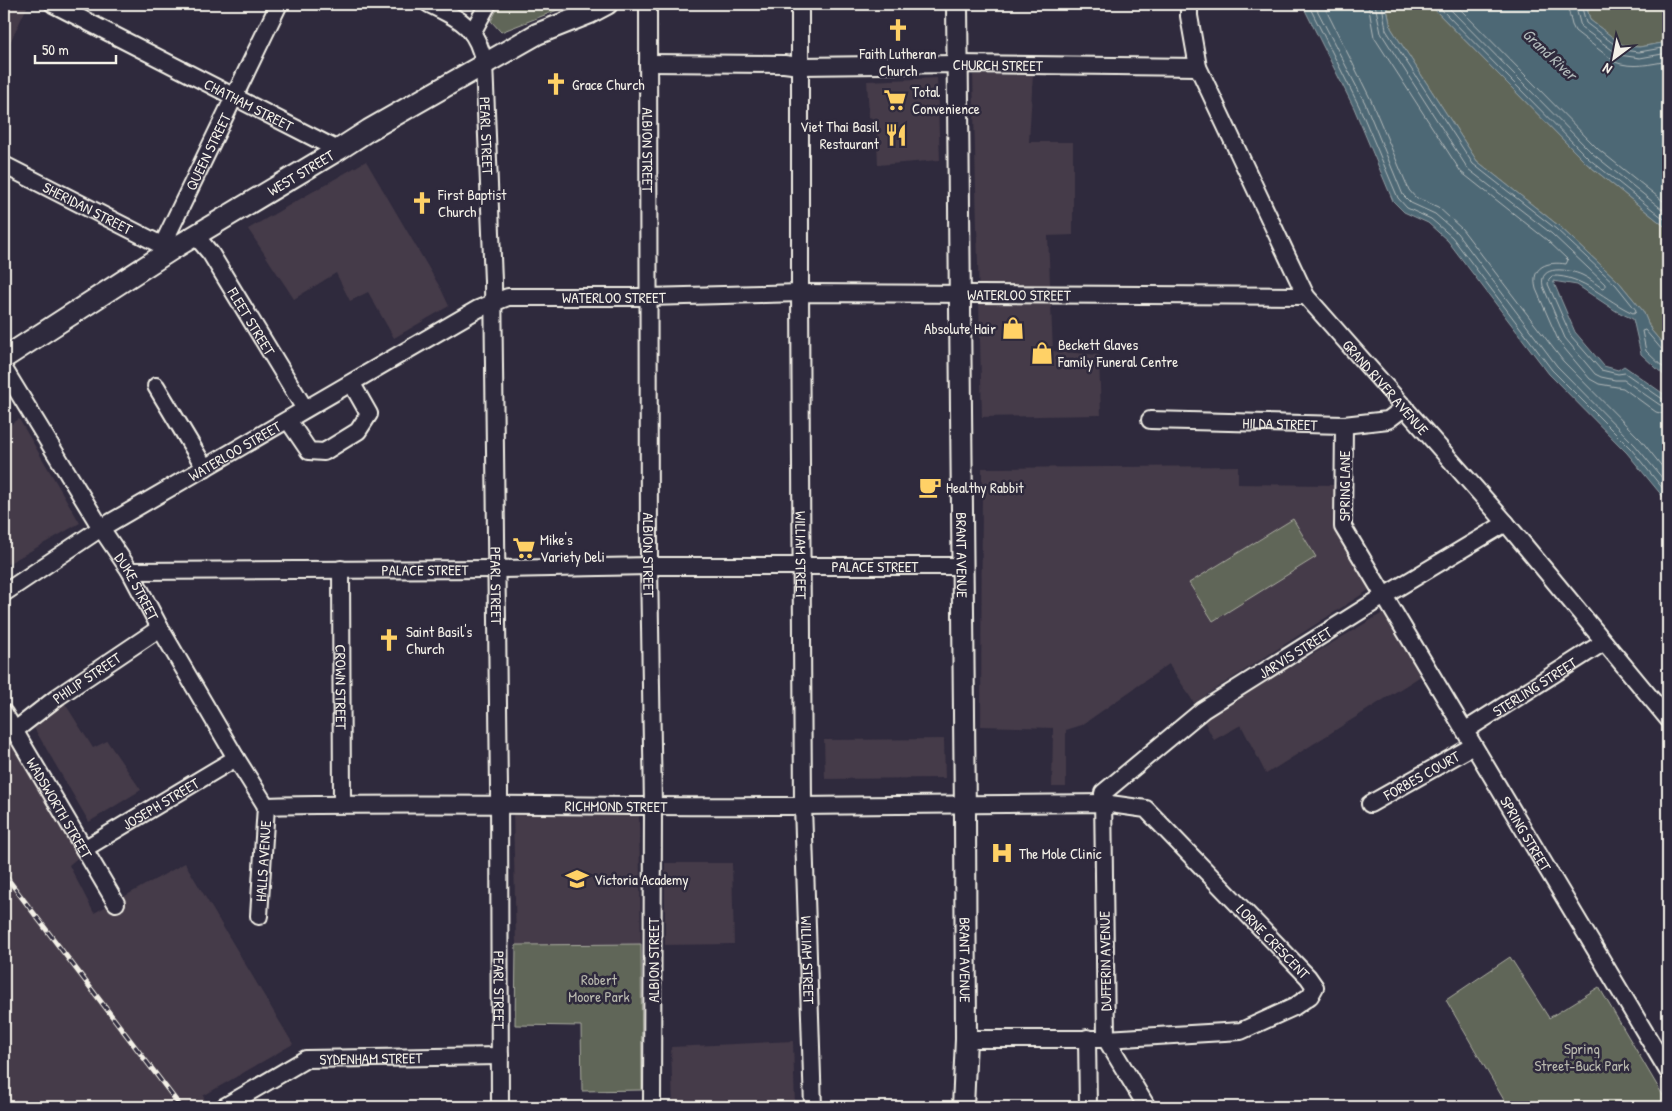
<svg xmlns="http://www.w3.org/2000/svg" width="1672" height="1111" viewBox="0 0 1672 1111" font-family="'Patrick Hand',sans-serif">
<rect width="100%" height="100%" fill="#2f2a3d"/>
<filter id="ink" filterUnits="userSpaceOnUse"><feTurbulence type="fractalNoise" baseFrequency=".02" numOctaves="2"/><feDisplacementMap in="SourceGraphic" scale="10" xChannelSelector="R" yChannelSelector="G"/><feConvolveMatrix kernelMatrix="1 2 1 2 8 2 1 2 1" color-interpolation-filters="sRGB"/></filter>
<g filter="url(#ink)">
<g fill="#443a48">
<path d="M4,4L28,5L4,55Z"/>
<path d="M973,75H1033L1029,142H1073V235L1048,236L1053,351L1099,355L1101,415L982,417Z"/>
<path d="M937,78L940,160L878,165L876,120L869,117L867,81Z"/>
<path d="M366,161L441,289L449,306L394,338L368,292L350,301L336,273L294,299L248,229Z"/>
<path d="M19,419L80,523L4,566V429Z"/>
<path d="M1238,466V484L1340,485L1343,533L1375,586L1194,703L1169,664L1082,725L1066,730V787H1052L1053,728L981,726L982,468Z"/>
<path d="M1386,611L1424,674L1266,774L1241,725L1214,740L1203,719Z"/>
<path d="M64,702L93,748L107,741L141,790L89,822L30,721Z"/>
<path d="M4,727L80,856L69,865L94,913L185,863L293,1044L203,1096L206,1101L216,1107H4Z"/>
<path d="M944,739L945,778L825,779L824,740Z"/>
<path d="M513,812L639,813L641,944L516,945Z"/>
<path d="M665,863H732L734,944L665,945Z"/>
<path d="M793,1041L795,1107H673L671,1047Z"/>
</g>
<g fill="#616658" stroke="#aaaca0">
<path d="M500,4H573L501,32L491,21Z"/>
<path d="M1386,4H1429L1586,163L1668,229V350L1651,330L1643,311L1619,282L1559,226L1477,161L1391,28Z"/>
<path d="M1586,4H1668V42L1639,47L1624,46L1590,20Z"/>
<path d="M1293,519L1316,557L1213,621L1189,583Z"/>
<path d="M641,944L642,1090L582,1091L581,1026L515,1025L516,945Z"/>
<path d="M1510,957L1549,1018L1599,987L1668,1104V1107H1508L1446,1000Z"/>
</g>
<g fill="#4e6775" stroke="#909ea3">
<path d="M1302,4H1386L1391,28L1477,161L1559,226L1619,282L1643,311L1651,330L1668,350V379L1641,354L1633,319L1616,311L1577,285L1553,281L1575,332L1604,366L1618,370L1624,366L1668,397V503L1627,453L1549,374L1448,241L1428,223L1404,212L1393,201L1354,108Z"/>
<path d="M1429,4H1586L1590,20L1624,46L1639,47L1668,42V229L1586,163Z"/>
</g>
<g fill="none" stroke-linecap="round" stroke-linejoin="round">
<g stroke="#b2baba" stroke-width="1">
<path d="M1308,4L1359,106L1398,198L1407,208L1431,219L1452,237L1552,370L1631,449L1668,495"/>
<path d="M1314,4L1365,103L1403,195L1411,203L1435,214L1457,233L1557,366L1635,445L1668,485"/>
<path d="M1323,4L1371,100L1409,190L1415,197L1438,207L1462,229L1563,361L1641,440L1668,474"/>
<path d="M1368,4L1374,37L1461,172L1547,240L1568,260L1566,264C1548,261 1530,266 1536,289L1559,342L1590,379L1599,384L1623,388L1656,412L1668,415"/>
<path d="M1375,4L1381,33L1468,169L1552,234L1605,284V287L1602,288C1596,284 1589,278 1582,275C1569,269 1538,264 1543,286L1565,338L1595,374L1601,377L1615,380H1624L1660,405L1668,407"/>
<path d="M1382,4L1386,30L1473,164L1556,229L1616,285L1636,310L1635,312L1633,313C1606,301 1583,275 1552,276L1549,279L1548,284L1571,336L1601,370L1618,374L1625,373L1664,400L1668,401"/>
<path d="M1436,4L1589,159L1668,222"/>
<path d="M1445,4L1593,154L1668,214"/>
<path d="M1455,4L1598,149L1668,205"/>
<path d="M1567,4L1572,25L1575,31L1615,62C1632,69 1651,64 1668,61"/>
<path d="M1575,4L1581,27L1619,55L1640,58L1668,53"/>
<path d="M1581,4L1586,23L1622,50L1639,52L1668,47"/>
<path d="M1668,352L1663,351L1645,330L1642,331L1646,351L1668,372"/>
</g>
<defs>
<g id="minor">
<path id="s1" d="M53,4L338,150"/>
<path id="s2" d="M429,4C461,20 476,25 484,63L493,281L499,789L500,1107"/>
<path id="s3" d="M648,4L649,566L653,806L652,1107"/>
<path id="s4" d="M800,4V293L803,806L813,1107"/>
<path id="s5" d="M1189,4V16L1198,67L1306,296L1506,523L1668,719"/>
<path d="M472,33L488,4"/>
<path id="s6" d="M648,63L784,64L800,66L957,64L1198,67"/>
<path id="s7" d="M4,165L171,250"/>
<path id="s8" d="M196,236L211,254L305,409"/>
<path id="s9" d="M162,246L279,4"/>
<path id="s10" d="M4,369L101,528L130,571L160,628L236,758L266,806"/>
<path d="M156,386L205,468"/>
<path d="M288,420L309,451L324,452L358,431L369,414L352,384"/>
<path id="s11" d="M1150,420L1344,425L1388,420L1405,407"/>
<path id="s12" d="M1344,425L1343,527L1668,1071"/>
<path id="s13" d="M341,569L342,804"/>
<path id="s14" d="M130,571L497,569L649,566H962"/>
<path id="s15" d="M4,593L101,528L478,309L508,297H648L800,293L1306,296"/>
<path id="s16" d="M4,713L116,903"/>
<path id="s17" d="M1466,730L1604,642"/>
<path id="s18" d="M14,731L59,696L160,628"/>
<path id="s19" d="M1370,804L1473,746"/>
<path id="s20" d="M266,806C395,803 524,805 653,806C803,807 953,804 1103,803L1146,809L1308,977L1315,987L1310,996L1294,1007L1241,1031L1106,1039H966"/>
<path id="s21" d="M84,849L236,758"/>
<path id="s22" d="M259,916L266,806"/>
<path d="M1087,1038L1088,1107"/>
<path id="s23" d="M224,1107L306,1059L500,1056"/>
<path id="s24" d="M1147,1107L1106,1039L1103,793L1203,710L1384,596L1506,523"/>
</g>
<g id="major">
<path id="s25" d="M957,4L965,814L966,1039L963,1107"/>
<path id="s26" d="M4,358L171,250L338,150L369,130L537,34L590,13L607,4"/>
</g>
</defs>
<use href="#minor" stroke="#f4f1e8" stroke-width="20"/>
<use href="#major" stroke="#f4f1e8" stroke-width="24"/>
<use href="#minor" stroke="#2f2a3d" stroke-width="16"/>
<use href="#major" stroke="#2f2a3d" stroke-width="20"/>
<defs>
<path id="rail" d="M4,874L181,1107"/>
</defs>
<use href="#rail" stroke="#f4f1e8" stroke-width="5"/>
<use href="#rail" stroke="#2f2a3d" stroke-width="3" stroke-dasharray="9" stroke-linecap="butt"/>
</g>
</g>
<defs>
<symbol id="church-bare" viewBox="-9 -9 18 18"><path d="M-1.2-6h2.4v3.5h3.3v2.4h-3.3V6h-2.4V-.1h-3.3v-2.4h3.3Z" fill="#ffd166" stroke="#2f2a3d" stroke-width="2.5" paint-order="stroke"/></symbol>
<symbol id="supermarket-bare" viewBox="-9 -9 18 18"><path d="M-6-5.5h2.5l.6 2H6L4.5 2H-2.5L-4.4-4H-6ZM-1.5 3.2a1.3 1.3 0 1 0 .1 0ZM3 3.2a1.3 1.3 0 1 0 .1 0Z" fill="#ffd166" stroke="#2f2a3d" stroke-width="2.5" paint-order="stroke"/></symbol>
<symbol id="restaurant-bare" viewBox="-9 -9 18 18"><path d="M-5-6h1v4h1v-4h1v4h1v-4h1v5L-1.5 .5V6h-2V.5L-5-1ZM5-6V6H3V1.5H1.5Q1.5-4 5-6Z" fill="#ffd166" stroke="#2f2a3d" stroke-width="2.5" paint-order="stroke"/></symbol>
<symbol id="shop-bare" viewBox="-9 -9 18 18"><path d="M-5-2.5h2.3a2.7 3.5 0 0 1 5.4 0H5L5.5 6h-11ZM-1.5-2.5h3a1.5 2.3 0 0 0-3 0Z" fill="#ffd166" stroke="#2f2a3d" stroke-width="2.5" paint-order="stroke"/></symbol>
<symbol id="cafe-bare" viewBox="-9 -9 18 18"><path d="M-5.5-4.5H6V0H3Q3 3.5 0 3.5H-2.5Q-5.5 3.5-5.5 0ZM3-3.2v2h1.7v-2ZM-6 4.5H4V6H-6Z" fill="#ffd166" stroke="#2f2a3d" stroke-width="2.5" paint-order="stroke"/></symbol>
<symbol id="hospital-bare" viewBox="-9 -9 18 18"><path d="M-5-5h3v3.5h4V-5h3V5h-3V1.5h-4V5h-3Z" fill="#ffd166" stroke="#2f2a3d" stroke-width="2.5" paint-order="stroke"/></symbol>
<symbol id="school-bare" viewBox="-9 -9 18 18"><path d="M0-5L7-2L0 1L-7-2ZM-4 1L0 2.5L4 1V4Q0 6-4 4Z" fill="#ffd166" stroke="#2f2a3d" stroke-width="2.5" paint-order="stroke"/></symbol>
</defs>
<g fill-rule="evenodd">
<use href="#church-bare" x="882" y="14" width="32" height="32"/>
<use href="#church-bare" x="540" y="68" width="32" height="32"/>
<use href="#supermarket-bare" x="879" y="84" width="32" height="32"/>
<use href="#restaurant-bare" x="880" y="119" width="32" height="32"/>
<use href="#church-bare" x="406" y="187" width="32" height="32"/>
<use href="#shop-bare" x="997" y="312" width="32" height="32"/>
<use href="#shop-bare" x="1026" y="337" width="32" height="32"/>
<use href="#cafe-bare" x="914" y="471" width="32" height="32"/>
<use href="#supermarket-bare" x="508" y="532" width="32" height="32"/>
<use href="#church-bare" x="373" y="624" width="32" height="32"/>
<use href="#hospital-bare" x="986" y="837" width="32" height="32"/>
<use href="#school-bare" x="561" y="863" width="32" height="32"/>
</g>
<g text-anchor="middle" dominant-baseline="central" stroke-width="5" stroke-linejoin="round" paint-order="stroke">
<g font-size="15" fill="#f4f1e8" stroke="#2f2a3d" text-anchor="start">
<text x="898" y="53" text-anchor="middle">Faith Lutheran<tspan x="898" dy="17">Church</tspan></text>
<text x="572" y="84">Grace Church</text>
<text x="912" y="91">Total<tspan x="912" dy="17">Convenience</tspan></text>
<text x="879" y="126" text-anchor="end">Viet Thai Basil<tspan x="879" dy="17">Restaurant</tspan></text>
<text x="438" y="194">First Baptist<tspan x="438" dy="17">Church</tspan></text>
<text x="996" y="328" text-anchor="end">Absolute Hair</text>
<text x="1058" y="344">Beckett Glaves<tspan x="1058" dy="17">Family Funeral Centre</tspan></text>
<text x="946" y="487">Healthy Rabbit</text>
<text x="540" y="539">Mike's<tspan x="540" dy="17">Variety Deli</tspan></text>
<text x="406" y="631">Saint Basil's<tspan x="406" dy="17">Church</tspan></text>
<text x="1019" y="853">The Mole Clinic</text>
<text x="594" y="879">Victoria Academy</text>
</g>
<g font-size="15" fill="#f4f1e8" stroke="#2f2a3d">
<text stroke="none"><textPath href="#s6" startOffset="350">CHURCH STREET</textPath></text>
<text stroke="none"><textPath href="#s1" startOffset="220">CHATHAM STREET</textPath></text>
<text stroke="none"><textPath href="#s2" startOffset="158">PEARL STREET</textPath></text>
<text stroke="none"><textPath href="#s3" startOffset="146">ALBION STREET</textPath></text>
<text stroke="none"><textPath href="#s9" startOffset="105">QUEEN STREET</textPath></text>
<text stroke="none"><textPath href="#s26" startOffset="350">WEST STREET</textPath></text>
<text stroke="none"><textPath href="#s7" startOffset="94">SHERIDAN STREET</textPath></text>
<text stroke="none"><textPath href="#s15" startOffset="1096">WATERLOO STREET</textPath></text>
<text stroke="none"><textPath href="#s15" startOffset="691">WATERLOO STREET</textPath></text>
<text stroke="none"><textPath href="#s8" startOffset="102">FLEET STREET</textPath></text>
<text stroke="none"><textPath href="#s5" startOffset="438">GRAND RIVER AVENUE</textPath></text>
<text stroke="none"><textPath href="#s11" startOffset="130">HILDA STREET</textPath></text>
<text stroke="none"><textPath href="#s15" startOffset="271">WATERLOO STREET</textPath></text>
<text transform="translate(1344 486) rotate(-90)">SPRING LANE</text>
<text stroke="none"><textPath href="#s3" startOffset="551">ALBION STREET</textPath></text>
<text stroke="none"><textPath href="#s4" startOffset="551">WILLIAM STREET</textPath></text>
<text stroke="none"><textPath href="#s25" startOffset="551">BRANT AVENUE</textPath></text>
<text stroke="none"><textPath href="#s14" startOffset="745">PALACE STREET</textPath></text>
<text stroke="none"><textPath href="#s14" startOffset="295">PALACE STREET</textPath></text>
<text stroke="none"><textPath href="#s2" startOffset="608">PEARL STREET</textPath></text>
<text stroke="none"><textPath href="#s10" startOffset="255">DUKE STREET</textPath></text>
<text stroke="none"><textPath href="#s24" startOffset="564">JARVIS STREET</textPath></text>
<text stroke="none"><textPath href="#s18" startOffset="90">PHILIP STREET</textPath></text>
<text stroke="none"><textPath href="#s17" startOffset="81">STERLING STREET</textPath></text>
<text stroke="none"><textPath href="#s13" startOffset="118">CROWN STREET</textPath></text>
<text stroke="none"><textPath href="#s19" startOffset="59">FORBES COURT</textPath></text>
<text stroke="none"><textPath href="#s21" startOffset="89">JOSEPH STREET</textPath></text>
<text stroke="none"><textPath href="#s20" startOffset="350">RICHMOND STREET</textPath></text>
<text stroke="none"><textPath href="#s16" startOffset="110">WADSWORTH STREET</textPath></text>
<text stroke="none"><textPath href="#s12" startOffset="459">SPRING STREET</textPath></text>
<text stroke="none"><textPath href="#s22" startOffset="55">HALLS AVENUE</textPath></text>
<text stroke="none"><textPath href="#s20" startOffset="1064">LORNE CRESCENT</textPath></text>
<text transform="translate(653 960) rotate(-90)">ALBION STREET</text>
<text stroke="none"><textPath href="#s4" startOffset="956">WILLIAM STREET</textPath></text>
<text stroke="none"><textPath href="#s25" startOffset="956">BRANT AVENUE</textPath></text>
<text transform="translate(1105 961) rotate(-91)">DUFFERIN AVENUE</text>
<text stroke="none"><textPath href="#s2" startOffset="1012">PEARL STREET</textPath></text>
<text stroke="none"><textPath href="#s23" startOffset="160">SYDENHAM STREET</textPath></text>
</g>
<g font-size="15" fill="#b9b9ae" stroke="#2f2a3d">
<text x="599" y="979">Robert<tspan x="599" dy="17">Moore Park</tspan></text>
<text x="1582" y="1048">Spring<tspan x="1582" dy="17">Street-Buck Park</tspan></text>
</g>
<g font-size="16" font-style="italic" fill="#b2baba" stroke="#2f2a3d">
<text transform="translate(1550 54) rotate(43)">Grand River</text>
</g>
</g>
<rect width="1672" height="1111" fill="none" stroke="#2f2a3d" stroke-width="20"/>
<rect x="10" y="10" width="1652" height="1091" fill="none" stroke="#f4f1e8" stroke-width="2" filter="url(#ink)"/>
<g transform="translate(1614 58) rotate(212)" stroke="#2f2a3d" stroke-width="4" paint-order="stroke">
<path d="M0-4L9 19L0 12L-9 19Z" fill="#f4f1e8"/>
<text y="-8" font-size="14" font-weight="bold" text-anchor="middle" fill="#f4f1e8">N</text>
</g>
<path d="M35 55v8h81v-8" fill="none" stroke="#f4f1e8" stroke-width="2.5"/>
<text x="42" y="55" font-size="15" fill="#f4f1e8" stroke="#2f2a3d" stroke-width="4" paint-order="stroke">50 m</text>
</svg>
